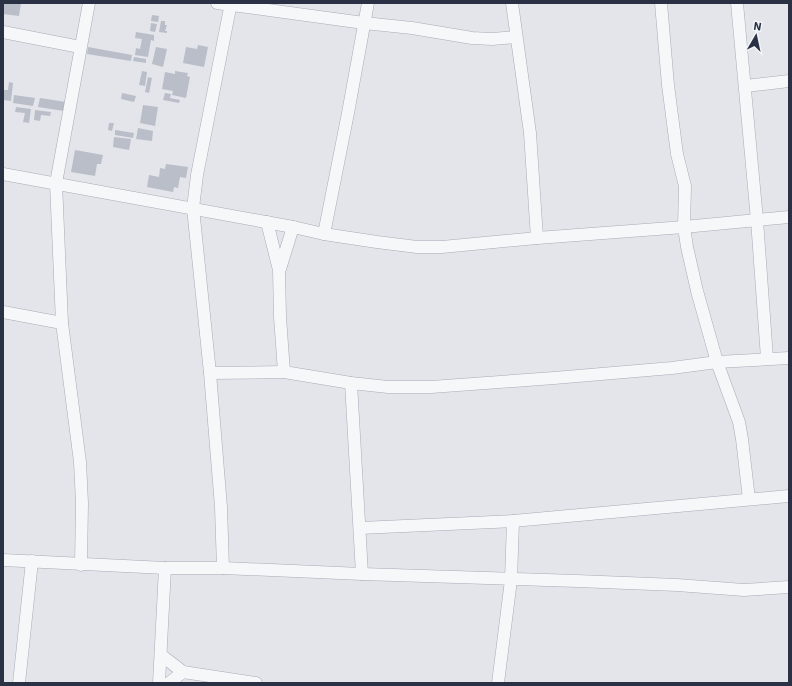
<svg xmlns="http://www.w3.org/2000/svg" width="792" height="686" viewBox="0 0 792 686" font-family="'IBM Plex Sans',sans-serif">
<rect width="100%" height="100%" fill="#e3e5eb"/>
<g fill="#babec9">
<path d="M3,3H21L19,16L3,14Z"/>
<path d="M152,15L159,16L158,22L151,21Z"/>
<path d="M161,21H165V25H167L165,31H167V33L159,32Z"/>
<path d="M151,23L157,24L155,32L150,31Z"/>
<path d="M136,32L154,35V41L151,40L148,57L135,55L136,48L140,49L142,39L135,38Z"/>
<path d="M198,45L208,47L204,67L183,63L186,47L197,49Z"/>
<path d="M88,47L132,55L131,61L87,54Z"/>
<path d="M156,47L167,49L163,67L152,64Z"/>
<path d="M134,57L146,59V63L133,61Z"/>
<path d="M142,71L147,72L145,86L139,85Z"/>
<path d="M175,71L188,73L187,76L190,77L186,98L172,95L173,91L162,89L165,72L175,74Z"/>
<path d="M148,77L152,78L149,93L145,92Z"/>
<path d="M9,82L13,83L11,101L3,100L4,90H8Z"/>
<path d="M122,93L136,96L134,102L121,99Z"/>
<path d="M165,93L171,94L170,98L180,100L179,103L163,100Z"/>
<path d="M14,95L35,98L33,106L13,103Z"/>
<path d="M40,98L66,102L64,111L38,107Z"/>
<path d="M143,105L158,107L155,126L140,123Z"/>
<path d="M16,107L31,109L29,123L23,122L25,113L15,112Z"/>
<path d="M35,110L51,112L50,116L41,115L40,121L34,120Z"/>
<path d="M109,123H114L112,131L108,130Z"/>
<path d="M138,128L153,131L152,141L136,139Z"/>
<path d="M115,130L134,133L133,138L115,135Z"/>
<path d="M114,137L131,139L129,150L113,147Z"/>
<path d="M75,150L103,155L101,164H97L95,176L71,172Z"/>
<path d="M166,164L188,167L186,178L180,177L178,188L174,187L173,192L147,187L149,175L159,177L160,168L165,169Z"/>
</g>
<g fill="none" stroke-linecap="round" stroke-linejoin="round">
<defs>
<g id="minor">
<path d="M217,3L364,23L412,28L472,38L492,39L516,37"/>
<path d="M512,3L530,133L537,238"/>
<path d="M661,3L668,85L677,154L685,186L684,227L687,247L697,291L717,362L739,422L742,439L749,499"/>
<path d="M737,3L757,220L767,358"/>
<path d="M3,32L80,47"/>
<path d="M746,86L789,81"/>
<path d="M3,174L293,227L324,234L377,242L417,247H442L537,238L684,227L789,217"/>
<path d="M267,222L279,270L280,317L284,372"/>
<path d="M324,234L348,113L368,3"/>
<path d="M280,269L293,227"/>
<path d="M3,312L62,323"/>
<path d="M210,373L284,372L351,383L388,387H431L554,378L672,368L717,362L789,358"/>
<path d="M351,383L362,574"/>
<path d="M360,528L513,521L789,496"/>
<path d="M3,560L165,568H223L362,574L577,581L677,585L744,590L789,587"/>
<path d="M81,565L82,503L80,462L62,323L56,183L89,3"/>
<path d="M223,568L221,507L210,373L193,208L197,175L231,3"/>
<path d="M161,655L183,672L256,683"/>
<path d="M19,683L32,561"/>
<path d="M159,683L165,568"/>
<path d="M169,683L183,672"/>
<path d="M498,683L511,580L513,521"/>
</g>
</defs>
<use href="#minor" stroke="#a8abb6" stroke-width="13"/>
<use href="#minor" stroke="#f6f7f9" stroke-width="12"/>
</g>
<rect width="792" height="686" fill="none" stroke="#2a3144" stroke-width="8"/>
<g transform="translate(756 36) rotate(9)" stroke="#f2f4f8" stroke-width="3" paint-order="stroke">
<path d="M0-3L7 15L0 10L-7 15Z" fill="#2a3144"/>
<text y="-6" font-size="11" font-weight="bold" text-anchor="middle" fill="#2a3144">N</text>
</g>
</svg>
